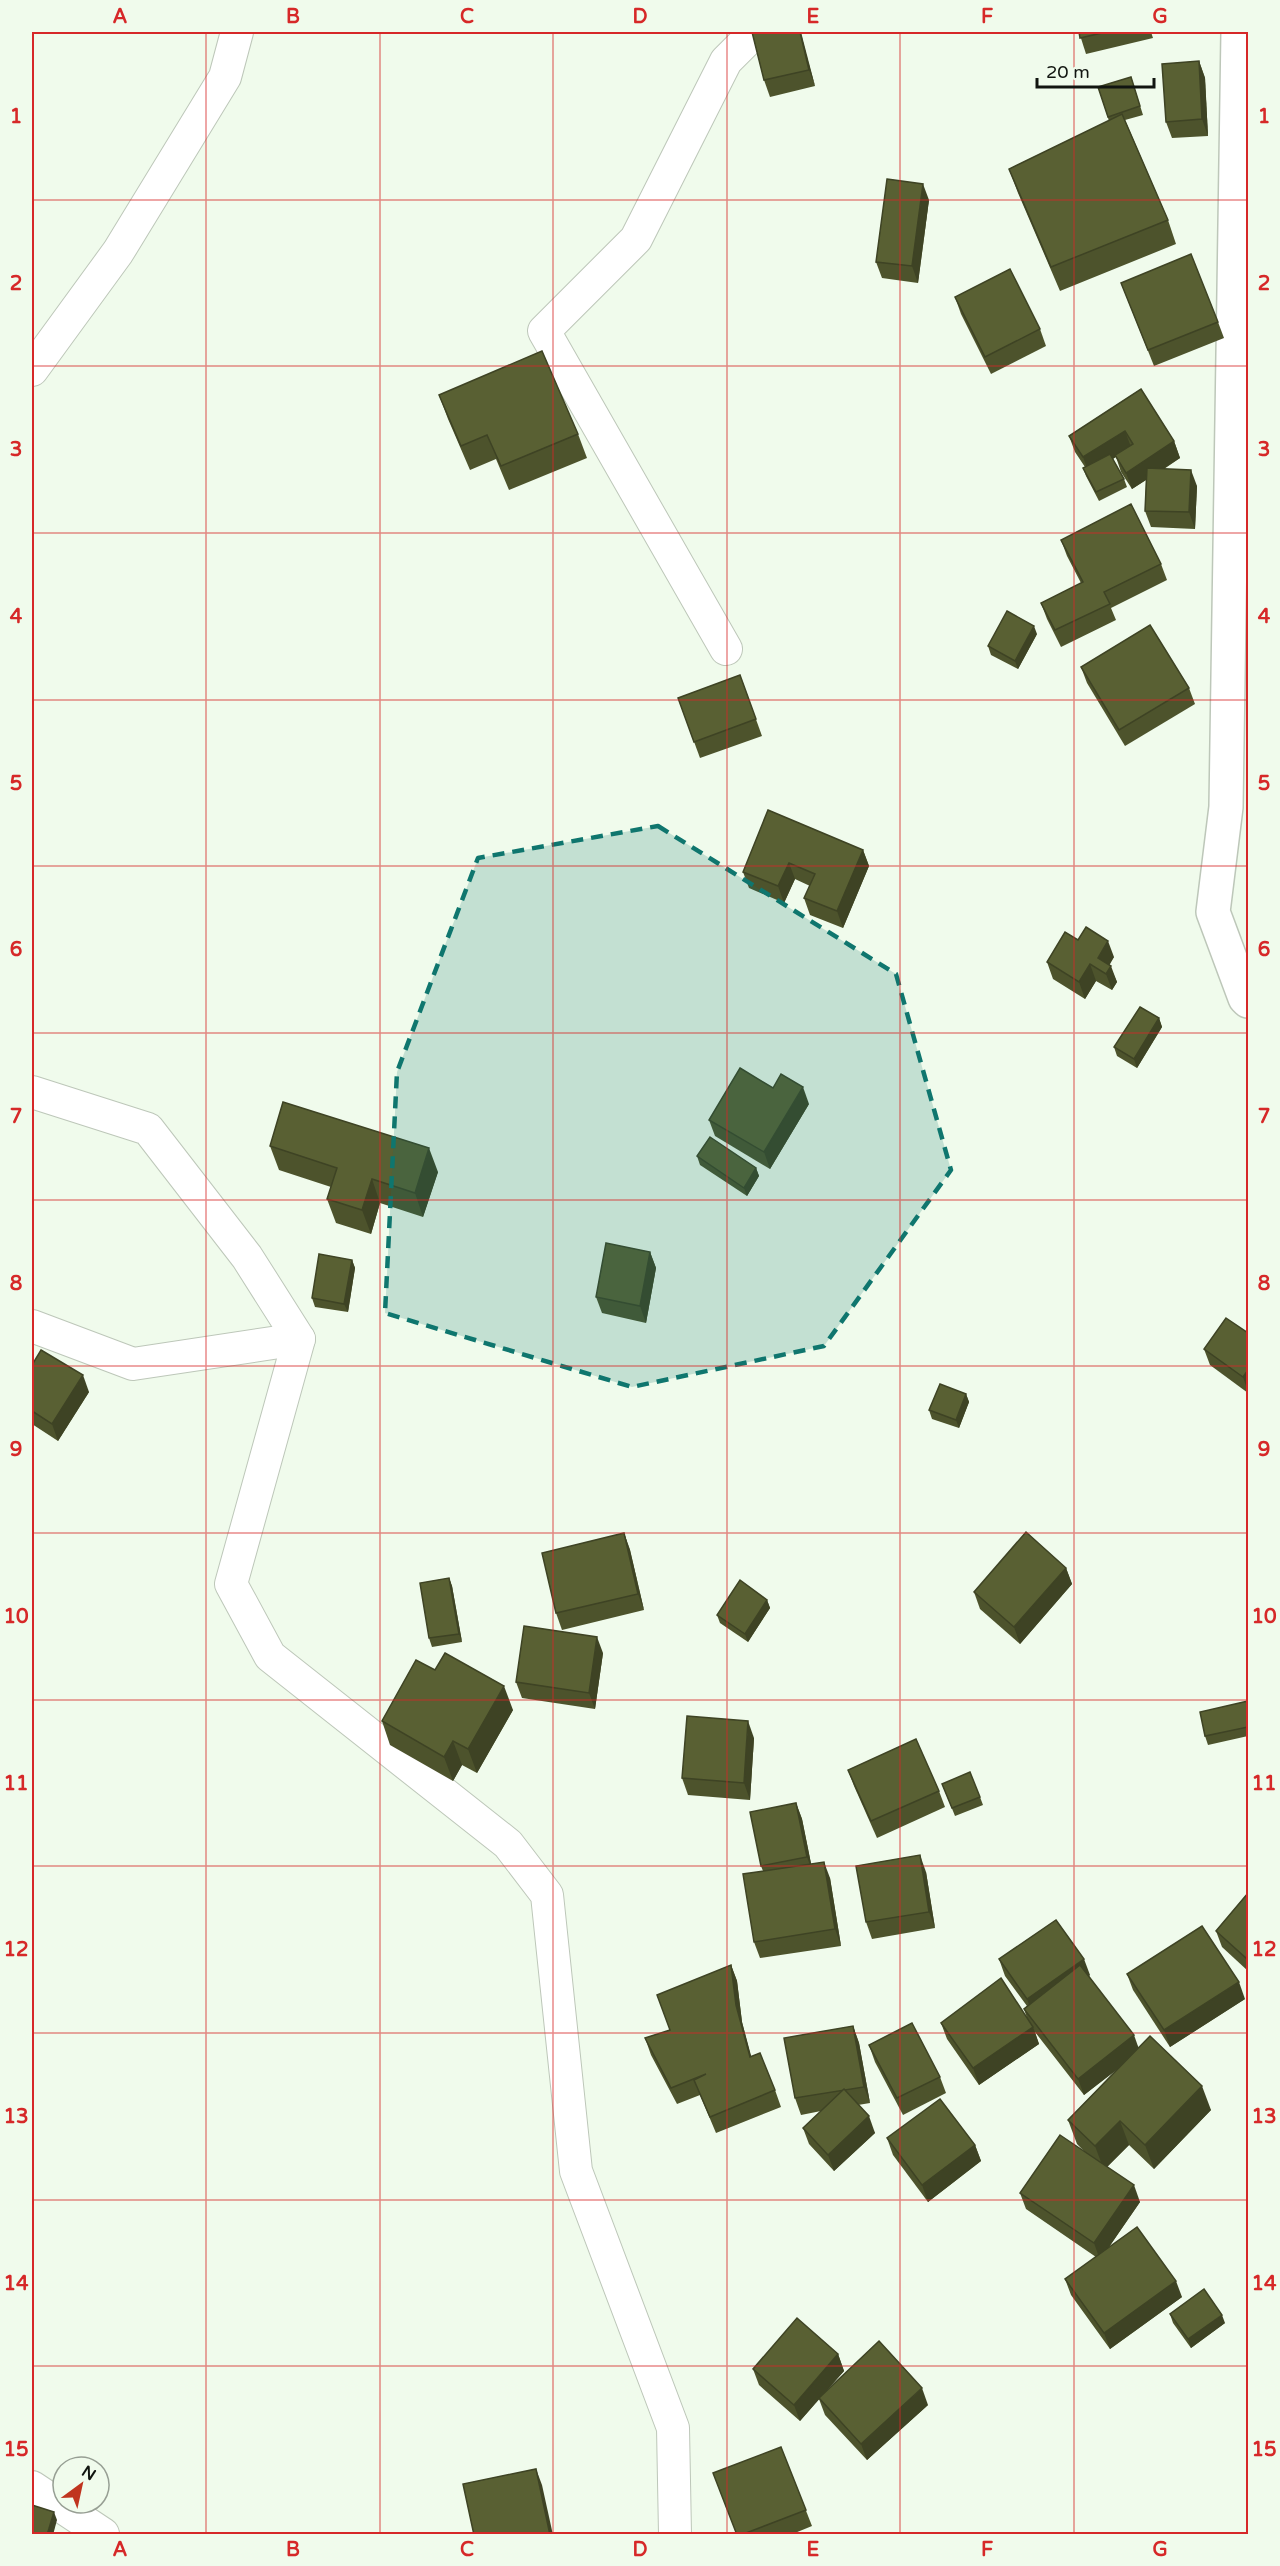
<svg xmlns="http://www.w3.org/2000/svg" width="1280" height="2566" viewBox="0 0 1280 2566" font-family="'Varela Round',sans-serif">
<rect width="100%" height="100%" fill="#f0fbec"/>
<g fill="none" stroke-linecap="round" stroke-linejoin="round">
<defs>
<g id="street">
<path d="M32,370L118,252L225,77L237,32"/>
<path d="M726,649L544,331L636,239L726,61L755,32"/>
<path d="M32,1092L148,1129L247,1257L299,1339L231,1584L270,1656L508,1844L547,1895L576,2171L673,2428L675,2534"/>
<path d="M32,1326L133,1364L299,1339"/>
<path d="M32,2487L103,2534"/>
</g>
<path id="secondary" d="M1238,32L1226,807L1213,912L1245,998L1248,1001"/>
</defs>
<use href="#street" stroke="#bdc7b9" stroke-width="34"/>
<use href="#secondary" stroke="#bdc7b9" stroke-width="36"/>
<use href="#street" stroke="#fff" stroke-width="32"/>
<use href="#secondary" stroke="#fff" stroke-width="33"/>
</g>
<g fill="#4d532c">
<path d="M800,32L815,86L770,97L764,80Z"/>
<path d="M1079,32H1151L1153,38L1086,54Z"/>
<path d="M1199,61L1205,78L1208,136L1172,138L1166,122Z"/>
<path d="M1131,77L1143,115L1125,120L1168,220L1176,244L1060,291L1018,193L1009,169L1109,121L1098,87Z"/>
<path d="M929,200L918,283L882,278L876,262Z"/>
<path d="M1121,283L1218,322L1224,338L1154,366Z"/>
<path d="M955,297L1040,329L1046,346L991,374L961,314Z"/>
<path d="M1141,389L1174,441L1180,458L1164,469L1197,486L1195,529L1151,527L1145,511L1146,480L1132,489L1121,472L1116,457L1113,459L1124,479L1127,487L1099,501L1086,476L1083,468L1085,467L1075,452L1069,436Z"/>
<path d="M439,395L578,434L587,458L509,490L496,459L470,470L448,419Z"/>
<path d="M1061,540L1161,564L1167,580L1111,608L1116,620L1061,647L1047,619L1041,603L1081,583L1067,556Z"/>
<path d="M1037,634L1018,669L991,655L988,646Z"/>
<path d="M1081,667L1189,688L1195,704L1125,746L1087,683Z"/>
<path d="M740,675L762,736L700,758L678,698Z"/>
<path d="M863,850L869,866L843,928L810,915L804,898L810,886L795,879L784,903L749,888L743,872Z"/>
<path d="M1114,957L1109,964L1117,982L1112,990L1096,981L1085,999L1053,979L1047,962Z"/>
<path d="M1159,1018L1162,1027L1137,1068L1117,1056L1114,1047Z"/>
<path d="M809,1104L770,1169L715,1136L709,1120Z"/>
<path d="M270,1146L438,1172L423,1217L380,1203L371,1234L336,1223L327,1199L331,1187L279,1170Z"/>
<path d="M697,1156L756,1168L759,1176L747,1196L700,1165Z"/>
<path d="M650,1252L656,1268L646,1323L602,1313L596,1297Z"/>
<path d="M352,1260L355,1268L348,1312L315,1307L312,1298Z"/>
<path d="M1248,1333V1393L1210,1365L1204,1349Z"/>
<path d="M32,1365L89,1392L58,1441L32,1424Z"/>
<path d="M966,1394L969,1402L959,1428L932,1419L929,1410Z"/>
<path d="M624,1533L630,1550L644,1610L562,1630L556,1613Z"/>
<path d="M1066,1568L1072,1584L1020,1644L980,1609L974,1592Z"/>
<path d="M449,1578L452,1586L462,1642L432,1647L429,1638Z"/>
<path d="M767,1600L770,1608L748,1642L720,1623L717,1615Z"/>
<path d="M603,1653L595,1709L522,1698L516,1682Z"/>
<path d="M435,1670L513,1710L477,1773L462,1765L453,1781L390,1745L382,1721Z"/>
<path d="M1248,1701V1736L1208,1745L1205,1736Z"/>
<path d="M754,1738L750,1800L688,1795L682,1778Z"/>
<path d="M848,1770L939,1791L945,1807L877,1838L854,1786Z"/>
<path d="M942,1784L980,1797L983,1805L955,1816Z"/>
<path d="M796,1803L802,1819L811,1864L830,1878L841,1946L760,1958L754,1942L763,1871L761,1866Z"/>
<path d="M926,1872L935,1928L872,1939L866,1922Z"/>
<path d="M1248,1893V1971L1222,1947L1216,1931Z"/>
<path d="M999,1959L1090,1975L1089,1976L1139,2048L1211,2110L1154,2169L1129,2145L1107,2167L1140,2202L1109,2247L1182,2297L1110,2349L1071,2295L1065,2279L1096,2257L1026,2209L1020,2193L1086,2153L1077,2144L1068,2120L1117,2069L1084,2095L1035,2032L1039,2044L979,2085L947,2039L941,2023L1027,2018L1024,2009L1027,2006L1005,1976Z"/>
<path d="M731,1965L737,1981L742,2022L751,2057L775,2090L781,2107L716,2133L700,2095L677,2104L651,2055L645,2038L670,2030Z"/>
<path d="M1127,1974L1245,1999L1170,2047L1133,1990Z"/>
<path d="M853,2026L859,2043L870,2103L858,2105L875,2133L834,2171L809,2144L803,2128L821,2111L801,2115L795,2098Z"/>
<path d="M869,2045L940,2077L946,2093L903,2115L875,2062Z"/>
<path d="M887,2138L975,2145L981,2161L928,2202L893,2155Z"/>
<path d="M1170,2314L1225,2323L1191,2348L1173,2323Z"/>
<path d="M838,2354L844,2371L827,2390L928,2405L867,2460L825,2415L819,2399L800,2421L759,2385L753,2369Z"/>
<path d="M781,2447L812,2526L790,2535H737Z"/>
</g>
<g fill="#3e4324">
<path d="M800,32H801L815,86L809,70Z"/>
<path d="M1199,61L1205,78L1208,136L1202,119Z"/>
<path d="M923,184L929,200L918,283L912,266Z"/>
<path d="M1125,431L1131,447L1089,474L1083,457Z"/>
<path d="M1174,441L1180,458L1132,489L1126,473Z"/>
<path d="M1191,470L1197,486L1195,529L1189,512Z"/>
<path d="M1034,626L1037,634L1018,669L1015,661Z"/>
<path d="M863,850L869,866L843,928L837,911Z"/>
<path d="M789,863L795,879L784,903L778,886Z"/>
<path d="M1108,941L1114,957L1105,973L1098,958Z"/>
<path d="M1090,964L1096,981L1085,999L1079,982Z"/>
<path d="M1111,966L1117,982L1112,990L1106,974Z"/>
<path d="M1159,1018L1162,1027L1137,1068L1134,1059Z"/>
<path d="M803,1087L809,1104L770,1169L764,1152Z"/>
<path d="M429,1148L438,1172L423,1217L415,1193Z"/>
<path d="M756,1168L759,1176L747,1196L744,1188Z"/>
<path d="M372,1179L380,1203L371,1234L362,1210Z"/>
<path d="M650,1252L656,1268L646,1323L640,1306Z"/>
<path d="M352,1260L355,1268L348,1312L344,1304Z"/>
<path d="M1248,1370V1392L1243,1377Z"/>
<path d="M83,1375L89,1392L58,1441L52,1424Z"/>
<path d="M966,1394L969,1402L959,1428L956,1420Z"/>
<path d="M624,1533L630,1550L644,1610L638,1594Z"/>
<path d="M1066,1568L1072,1584L1020,1644L1014,1627Z"/>
<path d="M449,1578L452,1586L462,1642L459,1634Z"/>
<path d="M767,1600L770,1608L748,1642L745,1634Z"/>
<path d="M597,1637L603,1653L595,1709L589,1693Z"/>
<path d="M504,1686L513,1710L477,1773L468,1749Z"/>
<path d="M748,1721L754,1738L750,1800L744,1783Z"/>
<path d="M453,1741L462,1765L453,1781L444,1757Z"/>
<path d="M796,1803L802,1819L813,1873L807,1857Z"/>
<path d="M920,1855L926,1872L935,1928L929,1912Z"/>
<path d="M824,1862L830,1878L841,1946L835,1929Z"/>
<path d="M1084,1959L1090,1975L1033,2016L1027,1999Z"/>
<path d="M731,1965L737,1981L742,2022L756,2074L750,2057L736,2005Z"/>
<path d="M1239,1982L1245,1999L1170,2047L1164,2030Z"/>
<path d="M853,2026L859,2043L870,2103L864,2087Z"/>
<path d="M1033,2027L1039,2044L979,2085L973,2068Z"/>
<path d="M1134,2035L1140,2052L1084,2095L1078,2079Z"/>
<path d="M1202,2086L1211,2110L1154,2169L1145,2145Z"/>
<path d="M869,2116L875,2133L834,2171L828,2155Z"/>
<path d="M1120,2121L1129,2145L1104,2170L1095,2146Z"/>
<path d="M975,2145L981,2161L928,2202L922,2185Z"/>
<path d="M1134,2185L1140,2202L1100,2260L1094,2243Z"/>
<path d="M1176,2281L1182,2297L1110,2349L1104,2333Z"/>
<path d="M1222,2315L1225,2323L1191,2348L1188,2339Z"/>
<path d="M838,2354L844,2371L800,2421L794,2405Z"/>
<path d="M922,2388L928,2405L867,2460L861,2444Z"/>
<path d="M536,2469L542,2485L553,2535H550Z"/>
<path d="M54,2512L57,2520L53,2535H47Z"/>
</g>
<g fill="#596033" stroke="#3e4324" stroke-width="1.5">
<path d="M752,32H800L809,70L764,80Z"/>
<path d="M1079,32H1106L1080,38Z"/>
<path d="M1199,61L1202,119L1166,122L1162,64Z"/>
<path d="M1131,77L1140,106L1108,117L1098,87Z"/>
<path d="M1122,114L1168,220L1051,267L1009,169Z"/>
<path d="M887,179L923,184L912,266L876,262Z"/>
<path d="M1191,254L1218,322L1148,350L1121,283Z"/>
<path d="M1010,269L1040,329L985,357L955,297Z"/>
<path d="M542,351L578,434L501,466L487,435L461,446L439,395Z"/>
<path d="M1141,389L1174,441L1126,473L1115,455L1133,444L1125,431L1083,457L1069,436Z"/>
<path d="M1110,454L1124,479L1096,492L1083,468Z"/>
<path d="M1147,468L1191,470L1189,512L1145,511Z"/>
<path d="M1131,504L1161,564L1104,592L1110,604L1055,630L1041,603L1083,582L1061,540Z"/>
<path d="M1007,611L1034,626L1015,661L988,646Z"/>
<path d="M1150,625L1189,688L1119,730L1081,667Z"/>
<path d="M740,675L756,719L694,742L678,698Z"/>
<path d="M768,810L863,850L837,911L804,898L815,874L789,863L778,886L743,872Z"/>
<path d="M1086,927L1108,941L1098,958L1111,966L1106,974L1090,964L1079,982L1047,962L1065,932L1078,940Z"/>
<path d="M1140,1007L1159,1018L1134,1059L1114,1047Z"/>
<path d="M740,1068L773,1088L781,1074L803,1087L764,1152L709,1120Z"/>
<path d="M283,1102L429,1148L415,1193L372,1179L362,1210L327,1199L337,1168L270,1146Z"/>
<path d="M710,1137L756,1168L744,1188L697,1156Z"/>
<path d="M606,1243L650,1252L640,1306L596,1297Z"/>
<path d="M319,1254L352,1260L344,1304L312,1298Z"/>
<path d="M1226,1318L1248,1333V1370L1243,1377L1204,1349Z"/>
<path d="M41,1350L83,1375L52,1424L32,1411V1365Z"/>
<path d="M940,1384L966,1394L956,1420L929,1410Z"/>
<path d="M1026,1532L1066,1568L1014,1627L974,1592Z"/>
<path d="M624,1533L638,1594L556,1613L542,1553Z"/>
<path d="M449,1578L459,1634L429,1638L420,1583Z"/>
<path d="M740,1580L767,1600L745,1634L717,1615Z"/>
<path d="M524,1626L597,1637L589,1693L516,1682Z"/>
<path d="M445,1653L504,1686L468,1749L453,1741L444,1757L382,1721L416,1660L435,1670Z"/>
<path d="M1248,1701V1727L1205,1736L1200,1712Z"/>
<path d="M687,1716L748,1721L744,1783L682,1778Z"/>
<path d="M916,1739L939,1791L871,1821L848,1770Z"/>
<path d="M970,1772L980,1797L952,1808L942,1784Z"/>
<path d="M796,1803L807,1857L761,1866L750,1812Z"/>
<path d="M920,1855L929,1912L866,1922L856,1866Z"/>
<path d="M824,1862L835,1929L754,1942L743,1874Z"/>
<path d="M1248,1893V1955L1246,1958L1216,1931Z"/>
<path d="M1056,1920L1084,1959L1027,1999L999,1959Z"/>
<path d="M1202,1926L1239,1982L1164,2030L1127,1974Z"/>
<path d="M731,1965L736,2005L750,2057L760,2053L775,2090L710,2117L694,2080L706,2074L671,2088L645,2038L670,2030L657,1995Z"/>
<path d="M1080,1965L1134,2035L1078,2079L1024,2009Z"/>
<path d="M1001,1978L1033,2027L973,2068L941,2023Z"/>
<path d="M912,2023L940,2077L897,2098L869,2045Z"/>
<path d="M853,2026L864,2087L795,2098L784,2038Z"/>
<path d="M1150,2036L1202,2086L1145,2145L1120,2121L1095,2146L1068,2120Z"/>
<path d="M844,2089L869,2116L828,2155L803,2128Z"/>
<path d="M940,2099L975,2145L922,2185L887,2138Z"/>
<path d="M1060,2135L1134,2185L1094,2243L1020,2193Z"/>
<path d="M1137,2227L1176,2281L1104,2333L1065,2279Z"/>
<path d="M1204,2289L1222,2315L1188,2339L1170,2314Z"/>
<path d="M797,2318L838,2354L794,2405L753,2369Z"/>
<path d="M879,2341L922,2388L861,2444L819,2398Z"/>
<path d="M781,2447L806,2510L741,2535H737L713,2473Z"/>
<path d="M536,2469L550,2535H474L463,2484Z"/>
<path d="M32,2505L54,2512L47,2535H32Z"/>
</g>
<path fill="#0f766e" fill-opacity="0.2" stroke="#0f766e" stroke-width="4.5" stroke-dasharray="12 8" stroke-linejoin="round" d="M658,826L896,974L951,1170L824,1346L632,1387L385,1313L397,1072L478,858Z"/>
<path fill="none" stroke="#d62828" stroke-width="1.5" stroke-opacity="0.55" d="M206,32V2534M380,32V2534M553,32V2534M727,32V2534M900,32V2534M1074,32V2534M32,200H1248M32,366H1248M32,533H1248M32,700H1248M32,866H1248M32,1033H1248M32,1200H1248M32,1366H1248M32,1533H1248M32,1700H1248M32,1866H1248M32,2033H1248M32,2200H1248M32,2366H1248"/>
<rect width="1280" height="2566" fill="none" stroke="#f0fbec" stroke-width="66"/>
<g transform="translate(81 2485) rotate(33)"><circle r="28" fill="#f0fbec" stroke="#979f94" stroke-width="1.5"/>
<path d="M0-4.5L10 22L0 15L-10 22Z" fill="#c0341f"/>
<text y="-9" font-size="16" font-weight="bold" text-anchor="middle" fill="#111510">N</text>
</g>
<path d="M1037 78v9h117v-9" fill="none" stroke="#111510" stroke-width="3"/>
<text x="1046" y="78" font-size="18" fill="#111510" stroke="#f0fbec" stroke-width="4.5" paint-order="stroke">20 m</text>
<rect x="33" y="33" width="1214" height="2500" fill="none" stroke="#d62828" stroke-width="2"/>
<g font-size="20" text-anchor="middle" font-weight="bold" fill="#d62828">
<text x="120" y="23">A</text>
<text x="293" y="23">B</text>
<text x="467" y="23">C</text>
<text x="640" y="23">D</text>
<text x="813" y="23">E</text>
<text x="987" y="23">F</text>
<text x="1160" y="23">G</text>
<text x="16" y="123">1</text>
<text x="1264" y="123">1</text>
<text x="16" y="290">2</text>
<text x="1264" y="290">2</text>
<text x="16" y="456">3</text>
<text x="1264" y="456">3</text>
<text x="16" y="623">4</text>
<text x="1264" y="623">4</text>
<text x="16" y="790">5</text>
<text x="1264" y="790">5</text>
<text x="16" y="956">6</text>
<text x="1264" y="956">6</text>
<text x="16" y="1123">7</text>
<text x="1264" y="1123">7</text>
<text x="16" y="1290">8</text>
<text x="1264" y="1290">8</text>
<text x="16" y="1456">9</text>
<text x="1264" y="1456">9</text>
<text x="16" y="1623">10</text>
<text x="1264" y="1623">10</text>
<text x="16" y="1790">11</text>
<text x="1264" y="1790">11</text>
<text x="16" y="1956">12</text>
<text x="1264" y="1956">12</text>
<text x="16" y="2123">13</text>
<text x="1264" y="2123">13</text>
<text x="16" y="2290">14</text>
<text x="1264" y="2290">14</text>
<text x="16" y="2456">15</text>
<text x="1264" y="2456">15</text>
<text x="120" y="2556">A</text>
<text x="293" y="2556">B</text>
<text x="467" y="2556">C</text>
<text x="640" y="2556">D</text>
<text x="813" y="2556">E</text>
<text x="987" y="2556">F</text>
<text x="1160" y="2556">G</text>
</g>
</svg>
